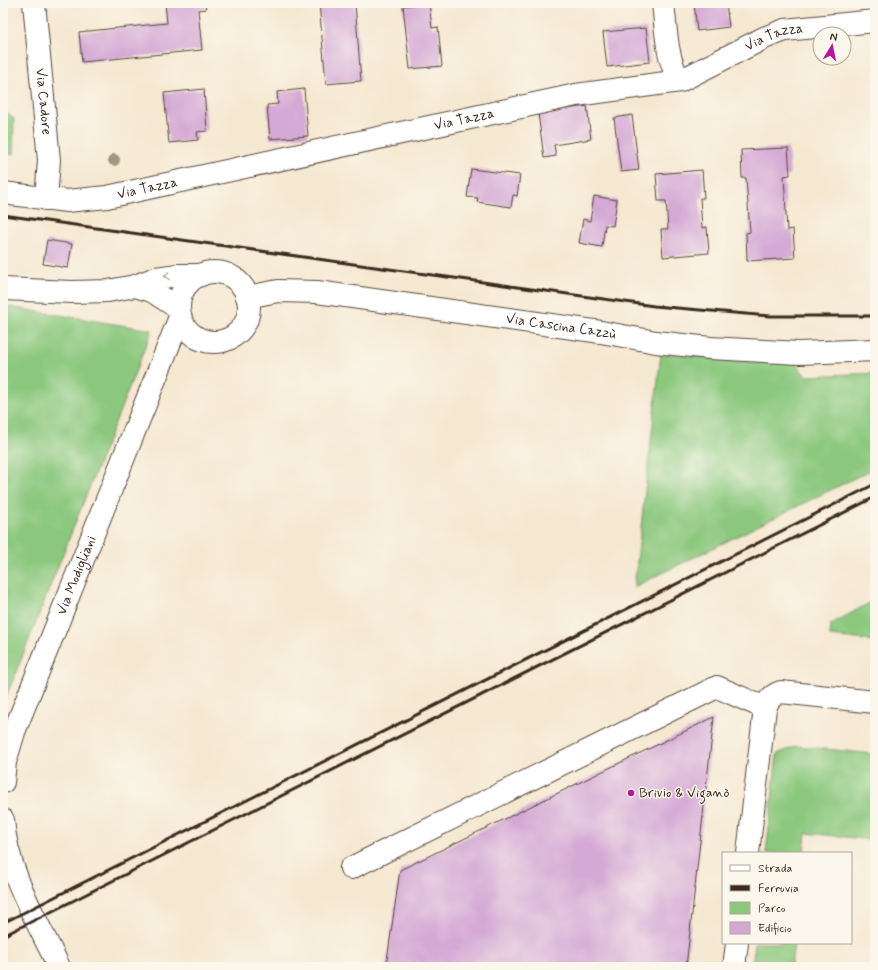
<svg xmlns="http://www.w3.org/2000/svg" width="878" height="970" viewBox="0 0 878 970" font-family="Mynerve,sans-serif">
<rect width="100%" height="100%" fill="#fbf7ec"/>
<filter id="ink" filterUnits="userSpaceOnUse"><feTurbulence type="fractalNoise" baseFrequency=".025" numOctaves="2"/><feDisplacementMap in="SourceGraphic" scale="8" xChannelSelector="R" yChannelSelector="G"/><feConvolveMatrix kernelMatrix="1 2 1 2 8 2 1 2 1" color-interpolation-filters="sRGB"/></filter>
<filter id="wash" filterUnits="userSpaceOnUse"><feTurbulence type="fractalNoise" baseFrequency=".012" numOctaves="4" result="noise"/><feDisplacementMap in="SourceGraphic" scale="16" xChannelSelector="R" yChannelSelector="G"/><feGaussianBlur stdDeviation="0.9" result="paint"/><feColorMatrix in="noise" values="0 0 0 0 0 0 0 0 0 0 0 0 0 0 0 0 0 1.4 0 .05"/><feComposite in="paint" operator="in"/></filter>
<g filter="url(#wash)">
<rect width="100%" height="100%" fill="#f5e8d1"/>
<g fill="#8bc87e" stroke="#63794e">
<path d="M3,110L14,119L13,154L3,153Z"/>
<path d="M3,306L152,330L3,705Z"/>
<path d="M661,353L753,362L791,357C799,363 799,371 807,376L875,373V468L634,587Z"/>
<path d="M875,600V641L830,636L831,624Z"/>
<path d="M796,746L875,754V840L806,833L804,853H766L777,754Z"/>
<path d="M755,943H794L791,967H752Z"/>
</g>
<g id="blocks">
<g fill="#d4a9d5">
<path d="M76,3H100V4L76,6Z"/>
<path d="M165,3H205L206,9L198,10L202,50L82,62L79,32L167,23Z"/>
<path d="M319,3H355L361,81L326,84Z"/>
<path d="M429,3L432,28L438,27L442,66L410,69L403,6Z"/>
<path d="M694,3H726L729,27L697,31Z"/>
<path d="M646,28L650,62L607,67L603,32Z"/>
<path d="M204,89L207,131L197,132L198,140L169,143L164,93Z"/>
<path d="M304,89L308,136L270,139L267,105L278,104L277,92Z"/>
<path d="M587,106L591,139L554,145L556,156L544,158L538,113Z"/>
<path d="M632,115L639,170L621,172L614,118Z"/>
<path d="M788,148L790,175L784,176L787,230L793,229L795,258L747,261L746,233L750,232L746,178H742L741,150Z"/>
<path d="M471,169L520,175L517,196L513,195L511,207L477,202L478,198L467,197Z"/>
<path d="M702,170L704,198H700L702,228L707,227L709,253L663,257L661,229H668L666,201H658L656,174Z"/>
<path d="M594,196L617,200L613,226L605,225L602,247L579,243L583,219L590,221Z"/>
<path d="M47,240L72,244L68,268L43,264Z"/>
<path d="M714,717L686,967H386L400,870Z"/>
</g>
</g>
</g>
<g filter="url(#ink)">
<use href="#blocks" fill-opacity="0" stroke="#574639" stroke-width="1"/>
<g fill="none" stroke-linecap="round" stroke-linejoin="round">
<defs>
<g id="minor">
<path id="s1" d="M34,3L49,160L46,199"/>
<path d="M663,3C666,28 666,59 680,81"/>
<path id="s2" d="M3,193L67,201L107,197L576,95L680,81L764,38L785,30L875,21"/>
<circle cx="214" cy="307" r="35"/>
<path d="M135,286L152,291L178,308"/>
<path d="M3,289L72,292L108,291L135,286L156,278L178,275H201"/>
<path id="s3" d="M247,297L278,291L317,292L601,332L656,342L710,348L799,353L875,350"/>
<path id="s4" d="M3,782L5,762L14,732L180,317"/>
<path d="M3,820C7,873 37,920 59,967"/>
<path d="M748,853L765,708C769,699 772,695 781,692L875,702"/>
<path d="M351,868L717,687L765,708"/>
<path d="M734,967L737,943"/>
</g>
</defs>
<use href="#minor" stroke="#574639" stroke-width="24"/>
<use href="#minor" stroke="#fff" stroke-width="22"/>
<g stroke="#3b2a1e" stroke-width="3">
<path d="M3,215L654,306L770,316H875"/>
<path d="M3,923L875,484"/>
<path d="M3,936L875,497"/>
</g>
</g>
<circle fill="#9c997e" cx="114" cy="160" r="6"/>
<defs><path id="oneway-chevron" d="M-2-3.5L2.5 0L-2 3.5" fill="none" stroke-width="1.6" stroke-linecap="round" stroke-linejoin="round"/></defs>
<use stroke="#a79f9a" href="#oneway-chevron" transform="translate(167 276) rotate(172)"/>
</g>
<circle fill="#b5179e" stroke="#fbf7ec" stroke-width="1.5" cx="631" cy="793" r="4"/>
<g text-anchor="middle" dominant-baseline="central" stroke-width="3" stroke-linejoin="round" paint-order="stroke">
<g font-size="14" fill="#3b2a1e" stroke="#fbf7ec">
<text stroke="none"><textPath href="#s2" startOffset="794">Via Tazza</textPath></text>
<text stroke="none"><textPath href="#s1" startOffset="99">Via Cadore</textPath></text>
<text stroke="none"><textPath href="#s2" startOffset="470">Via Tazza</textPath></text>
<text stroke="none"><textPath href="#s2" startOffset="146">Via Tazza</textPath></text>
<text stroke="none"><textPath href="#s3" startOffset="317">Via Cascina Cazzù</textPath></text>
<text stroke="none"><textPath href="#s4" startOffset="220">Via Modigliani</textPath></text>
</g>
<g font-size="14" fill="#3b2a1e" stroke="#fbf7ec" text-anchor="start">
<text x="639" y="793">Brivio &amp; Viganò</text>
</g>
</g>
<rect width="878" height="970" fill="none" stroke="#fbf7ec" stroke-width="16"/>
<rect x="722" y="852" width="130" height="92" fill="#fbf7ec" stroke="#aea59a"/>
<rect x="730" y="865" width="20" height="6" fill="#ffffff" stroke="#aea59a"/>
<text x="758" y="872" font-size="12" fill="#3b2a1e">Strada</text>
<rect x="730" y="885" width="20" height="6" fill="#3b2a1e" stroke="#aea59a"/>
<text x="758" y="892" font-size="12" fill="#3b2a1e">Ferrovia</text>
<rect x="730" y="902" width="20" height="12" fill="#8bc87e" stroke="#aea59a"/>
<text x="758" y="912" font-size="12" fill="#3b2a1e">Parco</text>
<rect x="730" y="922" width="20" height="12" fill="#d4a9d5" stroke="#aea59a"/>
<text x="758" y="932" font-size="12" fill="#3b2a1e">Edificio</text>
<g transform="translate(832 46) rotate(10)"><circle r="19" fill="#fbf7ec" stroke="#aea59a"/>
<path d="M0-3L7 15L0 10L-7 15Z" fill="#b5179e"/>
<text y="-6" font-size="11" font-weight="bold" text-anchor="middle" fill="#3b2a1e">N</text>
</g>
</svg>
